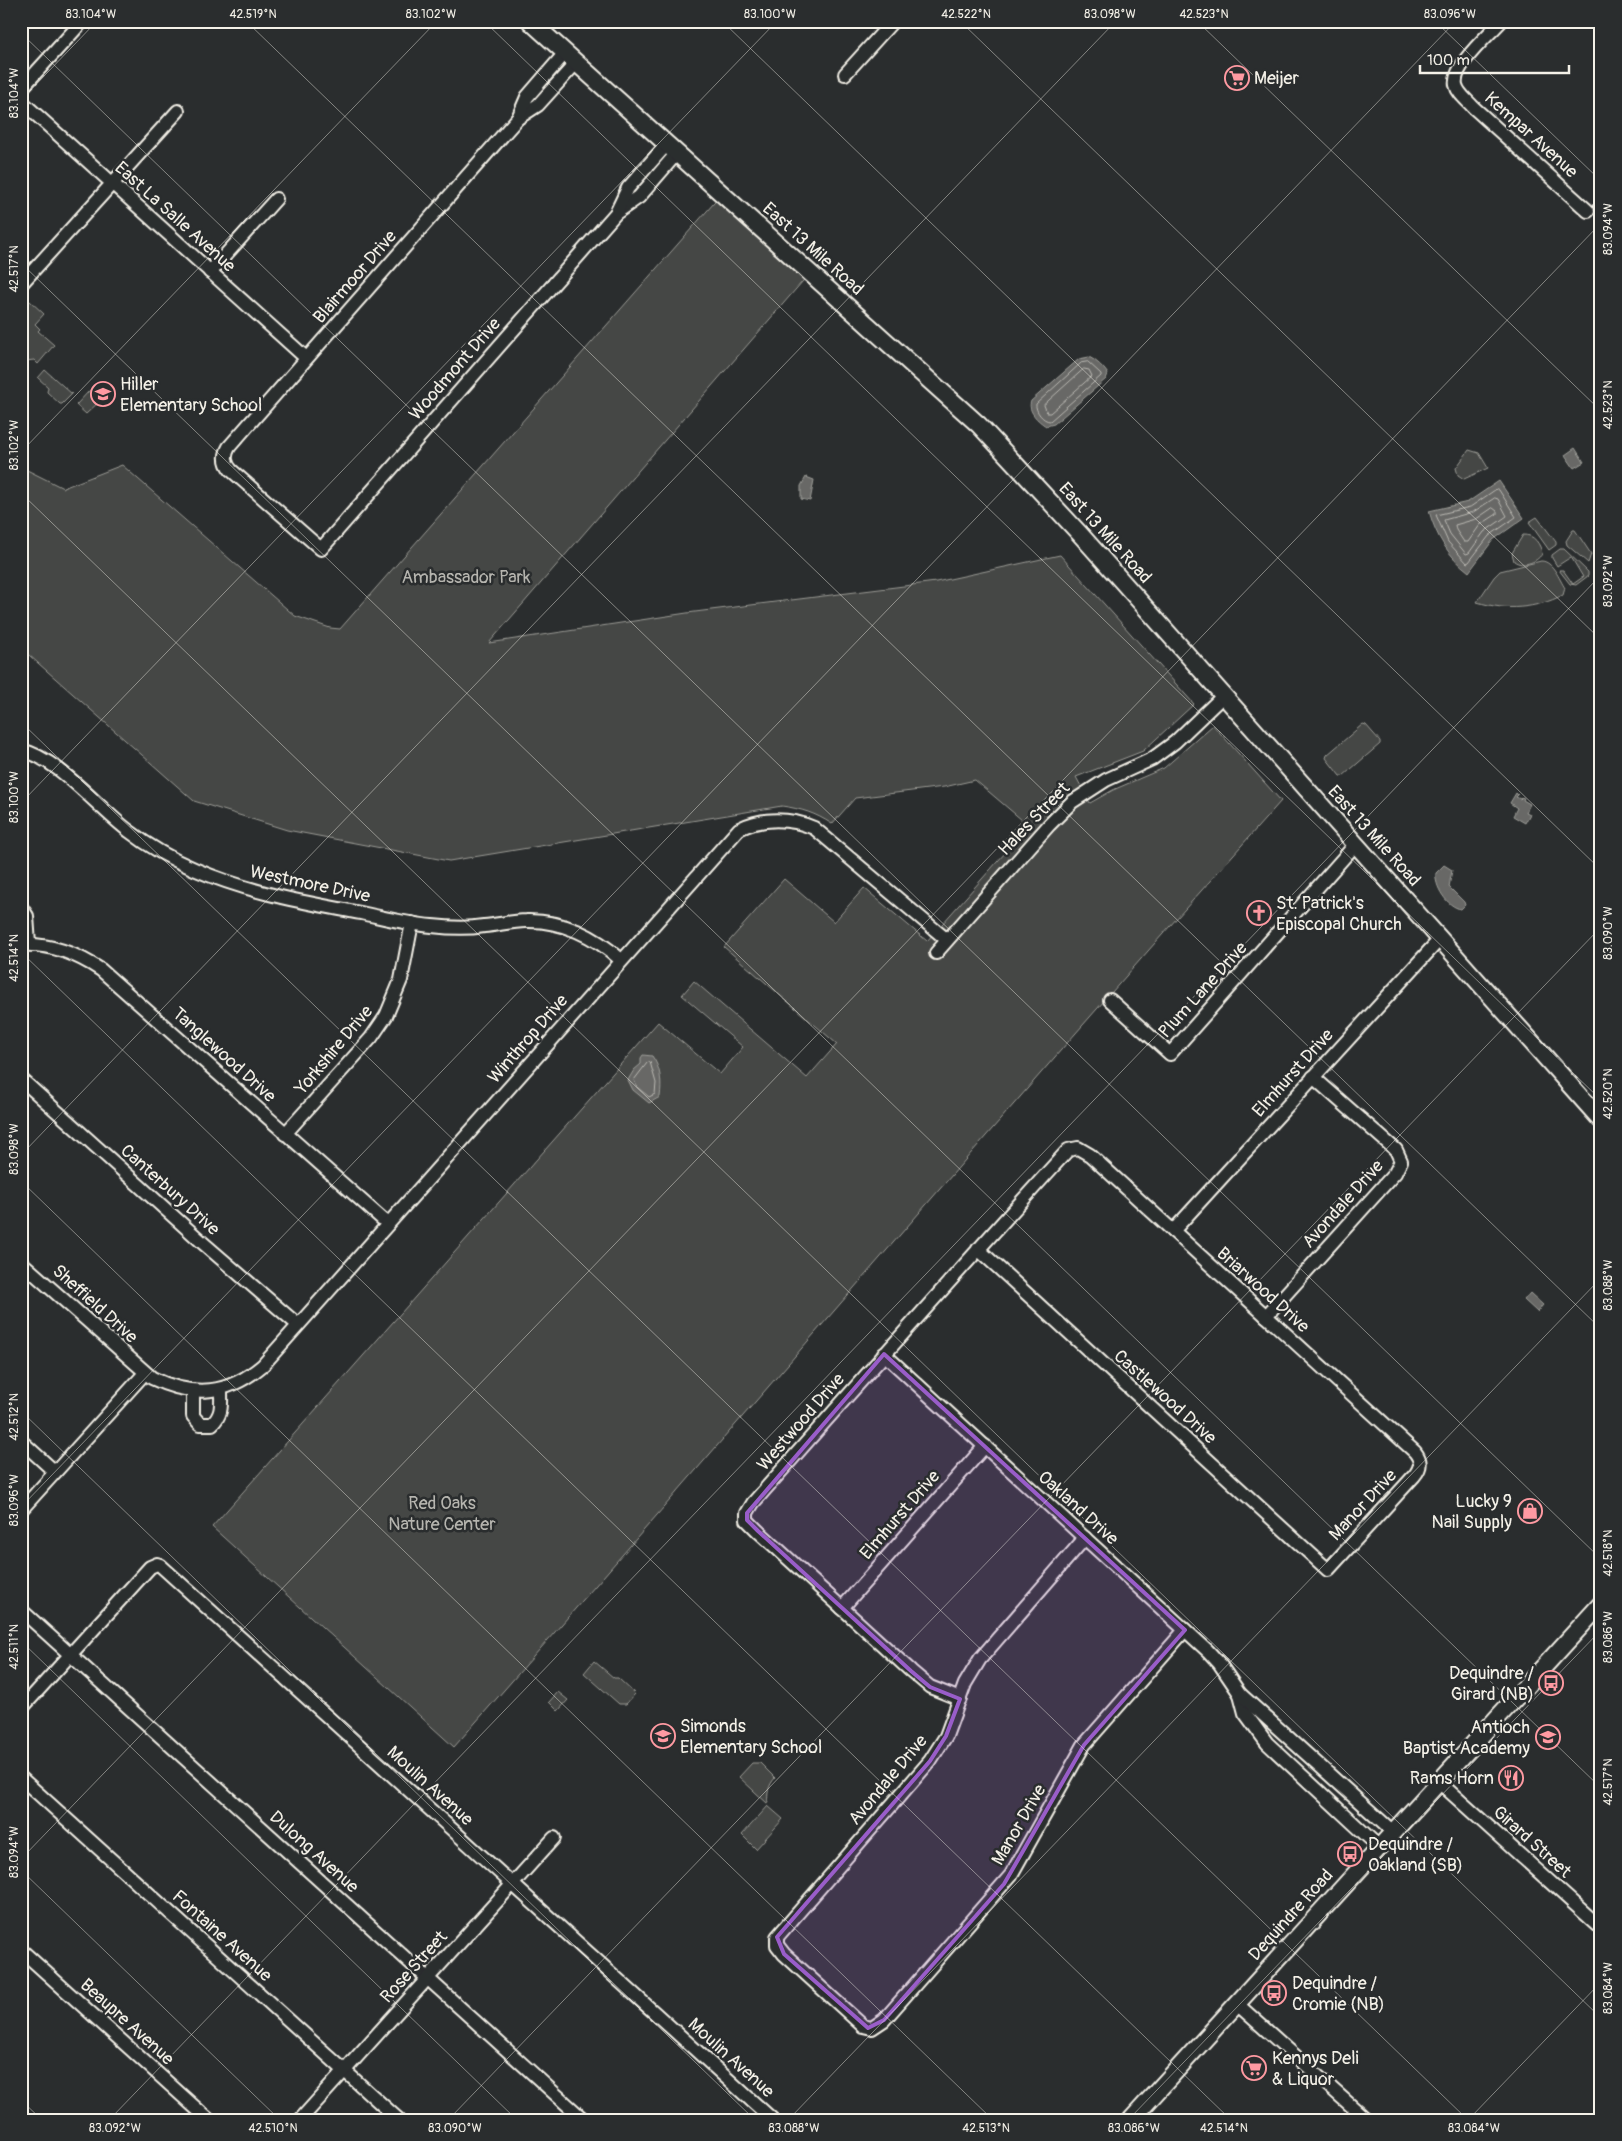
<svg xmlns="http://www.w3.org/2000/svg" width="1622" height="2141" viewBox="0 0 1622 2141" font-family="Pangolin,sans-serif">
<rect width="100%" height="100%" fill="#2a2d2e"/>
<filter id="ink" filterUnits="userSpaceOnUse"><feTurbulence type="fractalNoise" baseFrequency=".02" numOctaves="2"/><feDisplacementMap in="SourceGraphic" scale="10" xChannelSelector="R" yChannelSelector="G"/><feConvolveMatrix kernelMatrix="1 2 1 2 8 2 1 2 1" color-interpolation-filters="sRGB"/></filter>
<g filter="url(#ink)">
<g fill="#444645" stroke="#9c9c96">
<path d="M721,195L809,274L489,643L687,613L936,582L1060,555L1194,704L1143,751L1076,777L1090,803L1113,790L1164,768L1213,725L1281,801C1002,1113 731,1433 454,1747L212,1527L658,1022L720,1074L743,1047L682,995L694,981L807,1078L837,1044L724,947L784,879L834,922L864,888L927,941L1029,826L975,780L944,787L855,798L832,824C815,813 802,809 782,806L449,861L287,830L194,801L21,648V467L63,488L122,465L295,616L330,628L340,629Z"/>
<path d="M30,301L44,314L35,324L40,329L38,331L54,345L38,364L34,360L26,361L21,357V308Z"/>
<path d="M45,370L72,394L62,404H60L47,392L48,387L38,378Z"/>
<path d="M90,390L100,401L86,414L76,405Z"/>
<path d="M1469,450L1479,453L1488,468L1464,479L1458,475L1456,468Z"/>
<path d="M1537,517L1556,542V545L1549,550L1529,522Z"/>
<path d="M1573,530H1575L1591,554L1588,563L1567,545L1566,541Z"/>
<path d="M1523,535C1534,534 1541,545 1542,554C1536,563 1522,567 1514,561L1512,553Z"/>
<path d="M1560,549H1564L1588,572V576L1576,585L1570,584L1559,570H1563L1573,584L1583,577L1571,557L1557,566L1552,558V555Z"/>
<path d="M1541,561C1553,561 1559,579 1565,588L1563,595C1535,609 1507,611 1477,602L1494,577L1500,571Z"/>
<path d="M1363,724L1366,725L1380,741V744L1343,776H1340L1326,758L1327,755Z"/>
<path d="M594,1661L614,1678H618L635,1694L626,1704H619L584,1673Z"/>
<path d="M558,1692L568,1700L558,1711L549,1702Z"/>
<path d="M752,1763H760L775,1778C768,1786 767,1793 768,1804L739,1777Z"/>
<path d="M768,1806L783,1819L756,1849L742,1835Z"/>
</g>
<g fill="#676866" stroke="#9f9f9a">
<path d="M1089,357C1097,361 1103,367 1108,374L1106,379L1054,424L1046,426C1038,421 1027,411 1031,401L1079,359Z"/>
<path d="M1575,448L1584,462L1574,468L1565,455Z"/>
<path d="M806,477L814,480L810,501L801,499V486Z"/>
<path d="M1499,481L1524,518L1493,540L1469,572C1448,556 1436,536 1429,511L1468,502Z"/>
<path d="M1516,793L1518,795L1516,797L1520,799L1522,797L1524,798L1523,800L1530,804L1526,812L1530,814L1525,823L1513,816L1517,808L1510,803Z"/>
<path d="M1444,865L1452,870L1449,887L1464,902L1465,905L1461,909C1447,907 1434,886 1436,873Z"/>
<path d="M643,1055L652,1056C661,1068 662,1083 660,1097L649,1103L633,1090L628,1080L634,1070L641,1064V1058Z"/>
<path d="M1530,1293L1543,1305L1537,1312L1524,1300Z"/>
</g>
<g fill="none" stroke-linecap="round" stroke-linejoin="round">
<g stroke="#bcbab4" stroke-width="1">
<path d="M1088,362L1101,374V376L1050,421C1043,421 1035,411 1036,404L1081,363Z"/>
<path d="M1084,369L1089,370L1092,376L1050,413H1047L1044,405Z"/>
<path d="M1497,489L1499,490L1516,517L1489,536L1469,562L1467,563L1448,542L1436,515L1470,507Z"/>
<path d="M1495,498L1498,499L1507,516L1484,532L1469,553L1466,554L1450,534L1444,520L1473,512Z"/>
<path d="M1493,508L1497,511V514L1480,525L1468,542H1464L1456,530L1455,525L1476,519Z"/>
<path d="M650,1062L656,1083L655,1094L649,1097L637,1087L634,1080L647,1063Z"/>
</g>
<defs>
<g id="minor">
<path d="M1501,21C1489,35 1452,66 1456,85C1458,94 1467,100 1473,107L1588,211"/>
<path d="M576,63L538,105L518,118L229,447C224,456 225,463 231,470L321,549L616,213L639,197L677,153"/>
<path d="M845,74L893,21"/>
<path d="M21,89L80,24"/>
<path d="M21,101L306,358"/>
<path d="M518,118L527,97L565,53"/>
<path d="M617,211L628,188L667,144"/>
<path d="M210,272L276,199"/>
<path d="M21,284L178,111"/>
<path d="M21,750C58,758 98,808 129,831C170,863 219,881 269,894C299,902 330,907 361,913C385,918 408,924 432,926C449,928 467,929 484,926C498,925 512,921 526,921C562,920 595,936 621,960"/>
<path d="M21,907L27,916L29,944"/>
<path d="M21,945C51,943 77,954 101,970L388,1224"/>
<path d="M936,953L1049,825L1072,802L1106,780L1152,759L1175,742L1223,696"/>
<path d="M1110,1000L1170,1054L1355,845"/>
<path d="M21,1079L203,1243L298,1325"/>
<path d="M285,1134L371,1038L386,1016L401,980L412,923"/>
<path d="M1173,1231L1440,939"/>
<path d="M21,1262L152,1378C193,1398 228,1395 263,1365L739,829C762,817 791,818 814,828L947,940"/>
<path d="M1266,1316L1395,1173L1401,1161L1396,1150L1313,1077"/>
<path d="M884,1354L1208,1651L1219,1663L1240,1694L1245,1713L1267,1743L1379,1847"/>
<path d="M193,1391V1416L200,1424H212C223,1414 221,1404 221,1390"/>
<path d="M21,1441L55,1472"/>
<path d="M21,1510L145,1373"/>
<path d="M1085,1538L980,1659L965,1684L946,1736L930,1761L777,1937V1945L784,1954L863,2026L872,2028L884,2020L1011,1875L1084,1745L1185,1630"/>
<path d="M842,1608L985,1446"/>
<path d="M21,1610L584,2120"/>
<path d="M1240,1694L1393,1832"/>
<path d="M960,1699L930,1687L911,1671L758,1531L747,1520V1513L753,1503C857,1385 962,1267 1068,1150L1078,1148L1090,1155L1415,1452C1422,1461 1421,1468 1414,1476L1328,1570L978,1249"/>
<path d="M21,1709L150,1567L157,1564L160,1565L773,2120"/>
<path d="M21,1778L399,2120"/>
<path d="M1439,1782L1601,1928"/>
<path d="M21,1950L209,2120"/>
<path d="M1237,2004L1367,2120"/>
<path d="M300,2120L554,1838"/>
</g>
<g id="major">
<path d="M530,21L979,425L1080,534L1601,1120"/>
<path d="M1131,2120L1601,1604"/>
</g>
</defs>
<use href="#minor" stroke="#f4f1e8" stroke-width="16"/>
<use href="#major" stroke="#f4f1e8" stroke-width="20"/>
<use href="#minor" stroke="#2a2d2e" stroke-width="12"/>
<use href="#major" stroke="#2a2d2e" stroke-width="16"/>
</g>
</g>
<path fill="#995dc9" fill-opacity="0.2" stroke="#995dc9" stroke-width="4" stroke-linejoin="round" d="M884,1354L1185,1630L1084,1745L1004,1884L884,2020L868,2028L784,1954L777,1937L930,1761L946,1736L960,1699L930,1687L911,1671L758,1531L747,1520V1513Z"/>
<path fill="none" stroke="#f4f1e8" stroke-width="1" stroke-opacity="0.45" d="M246,21L1601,1329M484,21L1601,1100M722,21L1601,870M960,21L1601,640M1197,21L1601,411M1435,21L1601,181M21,33L1601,1559M21,100L97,21M21,263L1601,1788M21,452L437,21M21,493L1601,2018M21,722L1468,2120M21,803L777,21M21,952L1231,2120M21,1155L1116,21M21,1181L993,2120M21,1411L755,2120M21,1507L1456,21M21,1641L517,2120M21,1859L1601,223M21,1870L280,2120M21,2100L42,2120M109,2120L1601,575M448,2120L1601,927M788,2120L1601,1278M1128,2120L1601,1630M1468,2120L1601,1982"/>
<defs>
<symbol id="supermarket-ring" viewBox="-11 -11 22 22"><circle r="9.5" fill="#2a2d2e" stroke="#ff9aa2" stroke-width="1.5"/><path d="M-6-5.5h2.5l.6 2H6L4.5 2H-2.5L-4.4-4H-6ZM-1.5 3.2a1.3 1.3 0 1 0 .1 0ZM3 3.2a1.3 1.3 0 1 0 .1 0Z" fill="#ff9aa2"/></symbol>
<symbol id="school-ring" viewBox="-11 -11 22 22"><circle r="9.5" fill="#2a2d2e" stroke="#ff9aa2" stroke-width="1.5"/><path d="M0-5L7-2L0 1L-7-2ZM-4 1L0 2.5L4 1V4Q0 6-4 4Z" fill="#ff9aa2"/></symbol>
<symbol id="church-ring" viewBox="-11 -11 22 22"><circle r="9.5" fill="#2a2d2e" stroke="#ff9aa2" stroke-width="1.5"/><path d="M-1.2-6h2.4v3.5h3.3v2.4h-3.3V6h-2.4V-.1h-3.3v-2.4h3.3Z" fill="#ff9aa2"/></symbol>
<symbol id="shop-ring" viewBox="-11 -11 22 22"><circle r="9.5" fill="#2a2d2e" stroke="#ff9aa2" stroke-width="1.5"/><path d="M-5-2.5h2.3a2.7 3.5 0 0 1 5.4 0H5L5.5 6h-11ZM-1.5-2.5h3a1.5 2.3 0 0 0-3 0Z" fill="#ff9aa2"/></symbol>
<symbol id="bus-ring" viewBox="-11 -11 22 22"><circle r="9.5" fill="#2a2d2e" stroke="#ff9aa2" stroke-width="1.5"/><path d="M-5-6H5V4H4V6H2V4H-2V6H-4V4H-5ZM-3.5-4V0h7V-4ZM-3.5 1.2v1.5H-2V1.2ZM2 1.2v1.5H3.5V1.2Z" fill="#ff9aa2"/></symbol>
<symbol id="restaurant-ring" viewBox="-11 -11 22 22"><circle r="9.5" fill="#2a2d2e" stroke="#ff9aa2" stroke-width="1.5"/><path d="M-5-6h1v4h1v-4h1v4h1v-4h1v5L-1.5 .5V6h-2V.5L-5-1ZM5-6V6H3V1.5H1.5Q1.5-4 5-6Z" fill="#ff9aa2"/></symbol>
</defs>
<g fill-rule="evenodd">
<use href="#supermarket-ring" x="1223" y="64" width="28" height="28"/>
<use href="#school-ring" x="89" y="380" width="28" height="28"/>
<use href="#church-ring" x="1245" y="899" width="28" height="28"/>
<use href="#shop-ring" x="1516" y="1497" width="28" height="28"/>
<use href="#bus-ring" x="1537" y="1669" width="28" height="28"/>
<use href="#school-ring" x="649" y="1722" width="28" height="28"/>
<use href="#school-ring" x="1534" y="1723" width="28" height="28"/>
<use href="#restaurant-ring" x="1497" y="1764" width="28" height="28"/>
<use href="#bus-ring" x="1336" y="1840" width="28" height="28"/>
<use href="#bus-ring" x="1260" y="1979" width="28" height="28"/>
<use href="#supermarket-ring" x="1240" y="2054" width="28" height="28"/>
</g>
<g text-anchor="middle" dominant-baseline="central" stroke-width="5" stroke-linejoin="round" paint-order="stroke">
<g font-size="18" fill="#f4f1e8" stroke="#2a2d2e" text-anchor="start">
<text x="1254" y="78">Meijer</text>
<text x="120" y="384">Hiller<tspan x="120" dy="21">Elementary School</tspan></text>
<text x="1276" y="903">St. Patrick's<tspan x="1276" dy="21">Episcopal Church</tspan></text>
<text x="1512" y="1501" text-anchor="end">Lucky 9<tspan x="1512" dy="21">Nail Supply</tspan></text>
<text x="1534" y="1673" text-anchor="end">Dequindre /<tspan x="1534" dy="21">Girard (NB)</tspan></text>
<text x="680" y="1726">Simonds<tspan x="680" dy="21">Elementary School</tspan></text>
<text x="1530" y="1727" text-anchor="end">Antioch<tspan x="1530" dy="21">Baptist Academy</tspan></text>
<text x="1494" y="1778" text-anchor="end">Rams Horn</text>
<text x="1368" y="1844">Dequindre /<tspan x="1368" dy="21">Oakland (SB)</tspan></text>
<text x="1292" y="1983">Dequindre /<tspan x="1292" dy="21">Cromie (NB)</tspan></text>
<text x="1272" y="2058">Kennys Deli<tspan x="1272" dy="21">&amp; Liquor</tspan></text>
</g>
<g font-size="18" fill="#f4f1e8" stroke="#2a2d2e">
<text transform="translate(1531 135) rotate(42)">Kempar Avenue</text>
<text transform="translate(175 217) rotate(42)">East La Salle Avenue</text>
<text transform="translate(813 249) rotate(42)">East 13 Mile Road</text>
<text transform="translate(355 277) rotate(-49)">Blairmoor Drive</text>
<text transform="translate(455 369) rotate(-49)">Woodmont Drive</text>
<text transform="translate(1105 533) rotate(48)">East 13 Mile Road</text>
<text transform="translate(1034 819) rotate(-46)">Hales Street</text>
<text transform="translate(1374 836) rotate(48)">East 13 Mile Road</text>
<text transform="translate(310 884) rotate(12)">Westmore Drive</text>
<text transform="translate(1203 990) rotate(-48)">Plum Lane Drive</text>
<text transform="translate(528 1039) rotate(-49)">Winthrop Drive</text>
<text transform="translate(334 1050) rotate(-50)">Yorkshire Drive</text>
<text transform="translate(224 1055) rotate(42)">Tanglewood Drive</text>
<text transform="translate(1293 1073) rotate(-48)">Elmhurst Drive</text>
<text transform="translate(170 1190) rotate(42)">Canterbury Drive</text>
<text transform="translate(1343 1204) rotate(-48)">Avondale Drive</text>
<text transform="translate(1263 1290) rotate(42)">Briarwood Drive</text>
<text transform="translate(95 1304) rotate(42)">Sheffield Drive</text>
<text transform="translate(1165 1397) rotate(42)">Castlewood Drive</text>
<text transform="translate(801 1422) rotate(-49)">Westwood Drive</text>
<text transform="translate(1363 1505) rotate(-47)">Manor Drive</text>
<text transform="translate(1078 1508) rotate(42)">Oakland Drive</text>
<text transform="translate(900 1515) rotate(-49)">Elmhurst Drive</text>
<text transform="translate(888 1780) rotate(-50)">Avondale Drive</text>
<text transform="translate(430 1786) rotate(42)">Moulin Avenue</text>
<text transform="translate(1019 1825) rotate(-60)">Manor Drive</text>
<text transform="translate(1532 1842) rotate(42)">Girard Street</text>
<text transform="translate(314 1852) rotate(42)">Dulong Avenue</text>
<text transform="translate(1291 1915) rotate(-48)">Dequindre Road</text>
<text transform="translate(222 1936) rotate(42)">Fontaine Avenue</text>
<text transform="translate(414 1967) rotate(-48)">Rose Street</text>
<text transform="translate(127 2022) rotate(42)">Beaupre Avenue</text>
<text transform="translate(731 2058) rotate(42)">Moulin Avenue</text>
</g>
<g font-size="18" fill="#b6b5af" stroke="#2a2d2e">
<text x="466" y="577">Ambassador Park</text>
<text x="442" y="1503">Red Oaks<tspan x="442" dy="21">Nature Center</tspan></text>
</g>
</g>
<rect width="1622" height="2141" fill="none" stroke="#2a2d2e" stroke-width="55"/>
<path d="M1420 65v8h149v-8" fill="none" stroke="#f4f1e8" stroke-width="2.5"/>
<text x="1427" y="65" font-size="15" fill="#f4f1e8" stroke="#2a2d2e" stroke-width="4" paint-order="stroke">100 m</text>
<rect x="28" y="28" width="1566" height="2086" fill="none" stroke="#f4f1e8" stroke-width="2"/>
<g font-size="12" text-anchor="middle" fill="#f4f1e8">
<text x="91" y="18">83.104°W</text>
<text x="253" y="18">42.519°N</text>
<text x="431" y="18">83.102°W</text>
<text x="770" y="18">83.100°W</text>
<text x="966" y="18">42.522°N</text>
<text x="1110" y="18">83.098°W</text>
<text x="1204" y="18">42.523°N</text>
<text x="1450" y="18">83.096°W</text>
<text transform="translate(14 93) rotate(-90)" y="4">83.104°W</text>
<text transform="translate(1608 229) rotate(-90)" y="4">83.094°W</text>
<text transform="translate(14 269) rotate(-90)" y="4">42.517°N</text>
<text transform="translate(1608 405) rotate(-90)" y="4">42.523°N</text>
<text transform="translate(14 445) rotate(-90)" y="4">83.102°W</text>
<text transform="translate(1608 581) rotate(-90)" y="4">83.092°W</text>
<text transform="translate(14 797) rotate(-90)" y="4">83.100°W</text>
<text transform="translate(1608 933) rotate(-90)" y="4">83.090°W</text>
<text transform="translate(14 958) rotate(-90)" y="4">42.514°N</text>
<text transform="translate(1608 1094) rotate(-90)" y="4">42.520°N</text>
<text transform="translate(14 1149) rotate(-90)" y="4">83.098°W</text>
<text transform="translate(1608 1285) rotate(-90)" y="4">83.088°W</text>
<text transform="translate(14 1417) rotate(-90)" y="4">42.512°N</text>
<text transform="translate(14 1500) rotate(-90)" y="4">83.096°W</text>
<text transform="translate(1608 1553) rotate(-90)" y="4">42.518°N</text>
<text transform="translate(1608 1637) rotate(-90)" y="4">83.086°W</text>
<text transform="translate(14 1647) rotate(-90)" y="4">42.511°N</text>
<text transform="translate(1608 1782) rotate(-90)" y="4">42.517°N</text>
<text transform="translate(14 1852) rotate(-90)" y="4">83.094°W</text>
<text transform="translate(1608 1988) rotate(-90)" y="4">83.084°W</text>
<text x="115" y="2132">83.092°W</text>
<text x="273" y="2132">42.510°N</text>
<text x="455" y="2132">83.090°W</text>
<text x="794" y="2132">83.088°W</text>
<text x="986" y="2132">42.513°N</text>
<text x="1134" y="2132">83.086°W</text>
<text x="1224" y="2132">42.514°N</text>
<text x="1474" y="2132">83.084°W</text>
</g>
</svg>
